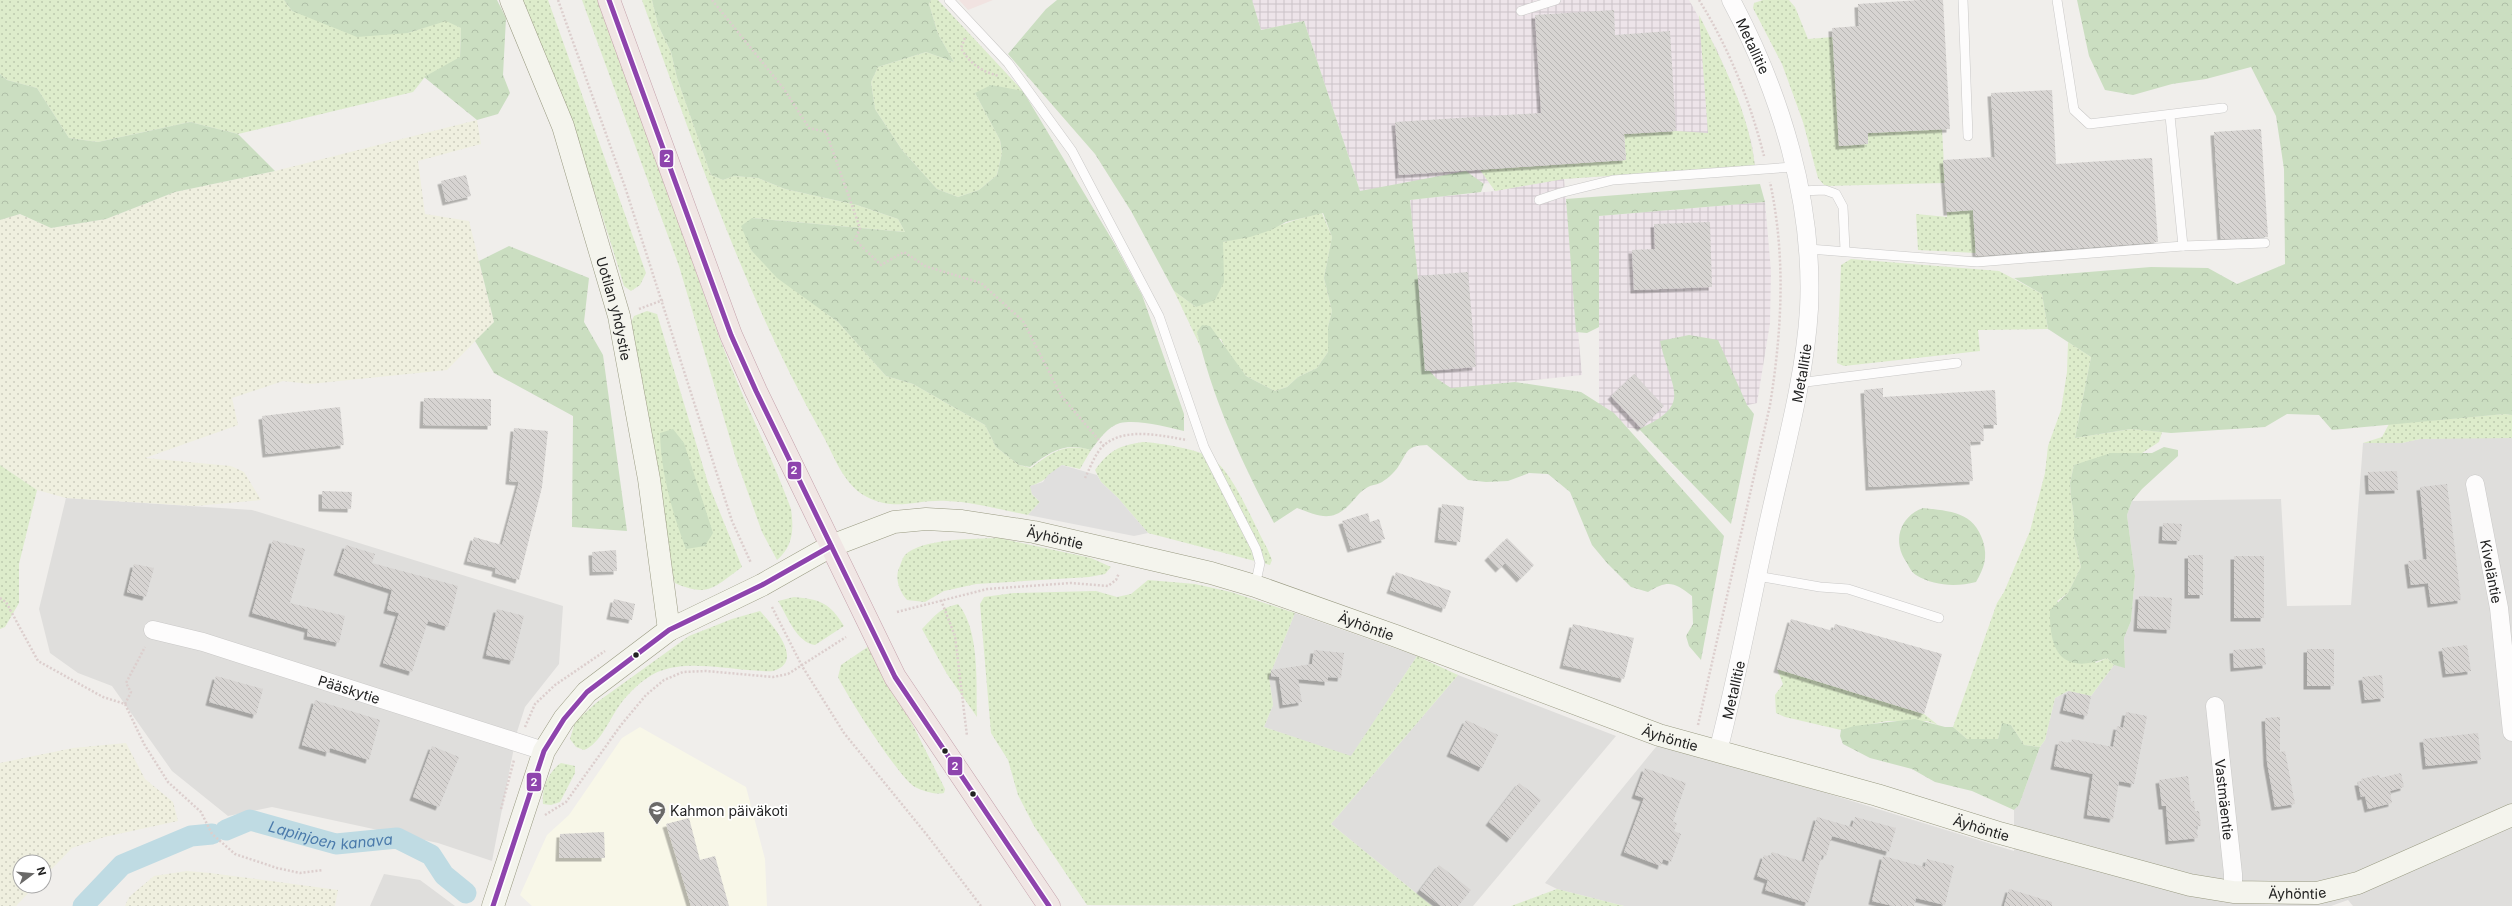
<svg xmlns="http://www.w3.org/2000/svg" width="2512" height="906" viewBox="0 0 2512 906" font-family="Inter,sans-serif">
<defs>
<pattern id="industrial-grid" width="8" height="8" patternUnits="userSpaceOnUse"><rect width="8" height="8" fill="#ede4e9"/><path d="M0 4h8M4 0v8" fill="none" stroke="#cbc3c8"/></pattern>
<pattern id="farmland-dots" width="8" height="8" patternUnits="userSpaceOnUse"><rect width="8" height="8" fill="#efefdf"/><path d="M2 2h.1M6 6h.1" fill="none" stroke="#cdcdbf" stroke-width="1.8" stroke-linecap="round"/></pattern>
<pattern id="grass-dots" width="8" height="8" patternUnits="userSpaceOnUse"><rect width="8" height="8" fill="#ddeccb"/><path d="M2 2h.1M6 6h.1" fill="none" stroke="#bdcaae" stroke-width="1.8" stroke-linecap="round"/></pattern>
<pattern id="forest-crowns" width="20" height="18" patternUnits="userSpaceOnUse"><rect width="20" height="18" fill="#cbdec1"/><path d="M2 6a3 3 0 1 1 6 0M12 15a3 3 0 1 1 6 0" fill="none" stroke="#aebea6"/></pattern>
<pattern id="building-back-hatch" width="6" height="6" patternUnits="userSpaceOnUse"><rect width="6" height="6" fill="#d7d4d2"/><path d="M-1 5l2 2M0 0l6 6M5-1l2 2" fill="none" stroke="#b8b6b4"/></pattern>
<filter id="shadow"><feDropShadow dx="-3.5" dy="3.5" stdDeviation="0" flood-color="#0004"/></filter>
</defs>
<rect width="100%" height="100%" fill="#f0eeeb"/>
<g fill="#dfdedc">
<path d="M2505,436L2512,438V906H2353L2348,900L2331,906H1624L1557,889L1545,883L1660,742L2014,851V810L2019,805L2040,747L2045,740L2055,698L2068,691L2091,696L2114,665L2125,667L2124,638L2131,621L2135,576L2127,515L2132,501L2281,499L2287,606L2351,605L2363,443H2402L2420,439Z"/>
<path d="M66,498L252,510L563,606L559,664L525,707L517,732L492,861L438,843L272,807L228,816L172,771L112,686L78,673L50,653L39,609Z"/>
<path d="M1295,613L1417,656L1351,757L1264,727L1273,705L1269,677Z"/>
<path d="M1458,675L1616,736L1473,906H1432L1331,824Z"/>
<path d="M384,874L420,880L455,906H370Z"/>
</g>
<path fill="#f1e3e1" d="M959,0H993L968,10Z"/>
<g fill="url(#industrial-grid)">
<path d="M1252,0H1689L1717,50L1741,108L1752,144L1755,166L1564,179L1582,375L1429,391L1410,200L1495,191L1559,179L1360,191L1304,21L1261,30Z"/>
<path d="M1765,202L1771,271L1770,323L1757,403L1639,429L1599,424V216Z"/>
</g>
<path fill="#f8f7e8" d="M640,727L746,787L765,859L767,906H532L520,895L547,835L569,815L622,738Z"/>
<g fill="url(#farmland-dots)">
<path d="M477,120L481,144L418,161L425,214L469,221L494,322L447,370L310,384L283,381L232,398L238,425L145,458L231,466L244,472L261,500L195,506L66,498L37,490L0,465V220L20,214L51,228L106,219L175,192L275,171Z"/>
<path d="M126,743L145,779L173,802L178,821L104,837L72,848L44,877V862H20V886H35L16,906H0V763L73,748Z"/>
<path d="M187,871L210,873L338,890L335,906H125L129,897L154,876Z"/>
</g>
<g fill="url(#grass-dots)">
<path d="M0,0H284L292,11L408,33L446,20L461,28L460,58L425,77L413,92L238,134L190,122L98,142L69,138L37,88L7,80L0,74Z"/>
<path d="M523,0H548L646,273L640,285L631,291L624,286C595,189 562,94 523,0Z"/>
<path d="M582,0H602C643,109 677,221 717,331C739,392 769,449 791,509C794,530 793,546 777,560L762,532L736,459L679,266Z"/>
<path d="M642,0H652L658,25L671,52L677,78L711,175L723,180L734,176L758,178L785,189L857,205L898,219L905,232L752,218L751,250L798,292L838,322L886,376L913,384L985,425L996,447L1019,465L1031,468C1052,452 1065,443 1091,450L1080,469L1062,465C1053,474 1043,482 1031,486L1032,494L1040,502L1028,515C1001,510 974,502 947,501C917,499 896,512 867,497C843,485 834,455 822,434C745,297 695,147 642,0Z"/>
<path d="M931,0H938L1023,91L975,93L1000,140L1002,153L997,175L979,190L958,197L937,189L902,150L875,109L871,82L878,67L926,52L954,62L938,34L929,4Z"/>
<path d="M1763,0H1789L1795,7L1808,39L1833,37L1839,146L1868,144V133L1942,129L1945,183L1825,186L1818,178L1803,122L1782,64L1753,8L1754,3Z"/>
<path d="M1699,15C1723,63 1749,113 1755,166L1564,179L1495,191L1480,170L1626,160L1624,134L1676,131L1708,133Z"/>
<path d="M1973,210L1976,253L1918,250L1916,214L1947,217V212Z"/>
<path d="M1322,213L1332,237L1324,278L1332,311L1328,327V352L1317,368L1298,377L1287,387L1275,391L1246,376L1227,352L1221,339L1197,332L1201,348L1174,291L1196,307L1222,254L1223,242C1258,235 1288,220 1322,213Z"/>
<path d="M1851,259L1999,271L2042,294L2048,329L1978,330L1980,351L1844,366L1837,363L1841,265Z"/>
<path d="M647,311L657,314L708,483L742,567C714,587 709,598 675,583L669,563L630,325L634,316Z"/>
<path d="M2068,342L2091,357L2075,438L2131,429L2162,432L2159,442L2142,453H2121L2074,465L2070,483L2071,497L2074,517V537L2081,567L2068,593L2057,601L2096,663L2107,658L2114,665L2091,696L2068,691L2055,698L2045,740L2040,747L2024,745L2011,725L2002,724L1998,739H1967L1953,727L1997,603L2004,592L2030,531L2045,473L2048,446L2061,410L2067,372Z"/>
<path d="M2505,414L2512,415V438L2420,439L2402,443H2363L2382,437L2389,424Z"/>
<path d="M1143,442C1160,443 1199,449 1213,459C1234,474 1254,525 1267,548L1272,560L1270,565L1148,533L1118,498L1101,482L1095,470C1110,450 1118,446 1143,442Z"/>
<path d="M0,465L37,490L19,564V603L5,627L0,629Z"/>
<path d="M999,538L1091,558L1111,567L1105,574L1089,577L976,584L944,591L925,602L907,600C899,591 894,577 900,566C901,563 903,557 905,555C922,538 976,539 999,538Z"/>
<path d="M1148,580L1195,584L1231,592L1295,613L1269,677L1273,705L1264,727L1351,756L1417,656L1458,675L1331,824L1432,906L1087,905L1034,826L1018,795L1008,760L991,733L980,604L984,597L1014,593L1096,591L1117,597L1131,594Z"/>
<path d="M794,597C820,599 830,603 844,626L815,645C796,642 788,617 778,601Z"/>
<path d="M958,604C980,629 976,684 977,717L947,674L922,629C936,615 938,609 958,604Z"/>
<path d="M760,611C772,624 806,662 773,671C766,672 755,670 748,670C721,668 687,661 660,671C646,676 628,693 619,706C609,720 600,744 584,750L576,747L570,739L575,722L596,703L689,636L732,619Z"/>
<path d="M872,644L945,789L944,793C935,795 923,791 915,787C899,778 847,696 838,677L841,665Z"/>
<path d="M1777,669L1924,714L1938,725L1927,721H1887L1841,730L1785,717L1776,713L1775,695L1783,684Z"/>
<path d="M561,763L575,766V773L560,802L551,805L543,804C541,789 549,771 561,763Z"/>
<path d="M1557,889L1624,906H1511Z"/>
</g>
<g fill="url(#forest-crowns)">
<path d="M284,0H497L506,18L503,75L510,93L498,114L477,120L424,77L460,57L461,28L446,21L408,33L357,37L292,11Z"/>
<path d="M652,0H931L929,4L938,34L954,62L926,52L878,67L871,82L875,109L902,150L937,189L958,197L979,190L997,175L1002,153L1000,140L975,93L991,85L1023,91L1114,243L1142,295L1184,414V431C1167,427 1138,419 1120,423C1108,426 1098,441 1091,450C1065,442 1051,451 1030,467L1019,465L996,447L985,425L913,384L886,376L838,322L777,278L751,250L741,226L752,218L905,232L898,219L857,205L785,189L758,178L734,176L723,180L711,175L677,78L671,52L658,25Z"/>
<path d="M1057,0H1252L1261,30L1304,21L1360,191L1466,171L1484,184L1481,192L1410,200L1427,368L1436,378L1451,388L1515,382L1581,392L1614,413L1724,536L1701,660L1689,646L1686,636L1693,624L1692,596C1674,582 1668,580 1648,592L1631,587L1607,563L1592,545L1570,492L1548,474L1529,473L1508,481L1486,482L1468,480L1427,445C1405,446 1408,452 1398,467C1395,472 1385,481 1380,483C1376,485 1371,485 1368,487C1360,491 1356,498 1350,504C1332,523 1319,516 1297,508L1274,523C1241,461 1213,400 1197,332L1202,325L1210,326L1246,376L1275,391L1287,387L1298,377L1317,368L1328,352V327L1332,311L1324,278L1332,237L1323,213L1286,222L1271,230L1250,237L1223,242L1224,282L1215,300L1196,307L1174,291L1131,211L1095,154L1008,54L1046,9Z"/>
<path d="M2077,0H2512V415L2505,414L2332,430L2319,415L2287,414L2265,427L2171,433L2131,429L2075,438L2091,357L2048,329L2042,294L2014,278L2151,267L2208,268L2237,284L2285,264L2284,169L2276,116L2251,67L2206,79L2172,84L2133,95L2105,90L2089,56Z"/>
<path d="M0,74L7,80L37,88L69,138L98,142L190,122L238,134L275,171L175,192L106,219L51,228L20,214L0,220Z"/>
<path d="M1760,184L1765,202L1599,216V327L1587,333L1576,332L1566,199Z"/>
<path d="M509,246L589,278L584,322L603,355L627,531L572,527L573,416L494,373L475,341L494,322L479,261Z"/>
<path d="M1689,335L1718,340L1747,405L1754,414L1731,524L1639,429C1695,404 1670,389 1660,341Z"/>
<path d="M673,429L684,443L713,533L705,546L686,549C672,512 661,473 660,433Z"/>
<path d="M2164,447L2178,450V456L2142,489L2132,501L2127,515L2135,576L2131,621L2124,638L2125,668L2114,665L2107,658C2062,675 2049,652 2050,610L2068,593L2081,567L2074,537V517L2071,497L2070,483L2074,465L2111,453H2152Z"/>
<path d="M1923,508C1950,511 1974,512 1983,541C1988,558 1984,568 1976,582C1956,587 1934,586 1916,575C1912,573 1909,567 1907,563C1892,542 1899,517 1923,508Z"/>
<path d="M1915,719L1945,727H1953L1967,739H1998L2002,723L2011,725L2024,745L2040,747L2019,805L2014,810L1972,791L1935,782L1912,769L1870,758L1843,744L1840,736L1841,730L1854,726Z"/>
</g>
<path fill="#e0dfde" d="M1062,465L1097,475L1101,482L1118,498L1148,533L1134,536L1028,515L1040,502L1032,494L1030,486L1043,482L1048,475Z"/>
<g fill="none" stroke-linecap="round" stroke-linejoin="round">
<g stroke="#bfdbe3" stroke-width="21">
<path id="s1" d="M226,830L250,820L336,844L397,838L431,855L444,875L466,893"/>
<path d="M83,906L122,865L191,836L212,834"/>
</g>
</g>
<g fill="url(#building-back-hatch)" filter="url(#shadow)">
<path d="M1920,0H1943L1950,129L1868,133V144L1839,146L1832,28L1859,26L1858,4Z"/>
<path d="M1614,10L1615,35L1670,31L1676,131L1624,134L1626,160L1399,175L1395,122L1541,113L1535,15Z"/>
<path d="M2052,90L2056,164L2152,158L2158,242L1976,256L1973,210L1947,212L1943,160L1995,157L1991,93Z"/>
<path d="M2261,129L2268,237L2221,239L2214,132Z"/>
<path d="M466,175L471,196L446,202L441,181Z"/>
<path d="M1710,222L1712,287L1634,290L1632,250L1655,249L1654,224Z"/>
<path d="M1468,272L1476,367L1425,371L1418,276Z"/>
<path d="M1634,374L1664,406L1641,428L1611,396Z"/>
<path d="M1883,388V397L1995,390L1997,425H1983L1984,441L1970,442L1973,481L1869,487L1864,390Z"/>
<path d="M424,398L491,399V426L423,425Z"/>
<path d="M340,407L344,445L266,454L262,416Z"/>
<path d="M514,428L548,431L542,487L519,580L495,573L496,568L467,561L474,537L502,545L519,482L509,481Z"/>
<path d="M2397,471L2398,490L2369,491L2368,472Z"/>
<path d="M2447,484L2461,600L2431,604L2428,583L2411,585L2408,561L2427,559L2420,487Z"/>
<path d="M322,491L352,492L351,509L322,508Z"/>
<path d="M1442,504L1464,507L1460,542L1438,539Z"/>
<path d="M1368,513L1370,522L1379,519L1385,539L1351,549L1342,521Z"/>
<path d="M2163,523L2182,524L2180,541L2162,540Z"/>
<path d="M1507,538L1534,565L1520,579L1505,563L1499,569L1488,557Z"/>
<path d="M273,540L305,549L290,603L345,616L339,643L307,636L308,629L252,613Z"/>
<path d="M346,545L375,554L372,563L458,586L448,627L428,621L412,672L383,663L399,613L387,610L392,590L337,572Z"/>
<path d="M616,550L617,571L593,572L592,552Z"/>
<rect x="2188" y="555" width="15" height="40"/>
<rect x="2234" y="556" width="30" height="62"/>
<path d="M134,564L154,568L146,597L127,592Z"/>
<path d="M1396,572L1451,591L1445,609L1390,590Z"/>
<path d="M2139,596L2172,598L2170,630L2137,628Z"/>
<path d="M614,599L635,604L632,620L610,616Z"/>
<path d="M497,609L524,616L513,661L486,655Z"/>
<path d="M1791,619L1833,631L1835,624L1942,654L1924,714L1777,669Z"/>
<path d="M1573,624L1634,638L1624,679L1563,665Z"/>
<path d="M2467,645L2471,671L2446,674L2442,648Z"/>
<path d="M2264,648L2266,665L2234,668L2233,650Z"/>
<rect x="2307" y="649" width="27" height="37"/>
<path d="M1314,650L1344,653L1341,678L1328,677V682L1298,679L1302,702L1283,705L1279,677L1271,676V670L1312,664Z"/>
<path d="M2382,675L2384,698L2365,700L2362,677Z"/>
<path d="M216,676L263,689L256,715L209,702Z"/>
<path d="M2068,691L2091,696L2087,716L2063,710Z"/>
<path d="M315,700L380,720L369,760L330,748L329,753L302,745Z"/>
<path d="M2126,712L2147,716L2134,784L2119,781L2113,819L2087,815L2093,774L2054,766L2059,741L2071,743L2072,739L2113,747L2117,726L2123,728Z"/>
<path d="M2280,717V752L2285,751L2295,804L2275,807L2267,762L2265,718Z"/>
<path d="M1466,720L1498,735L1482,768L1450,753Z"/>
<path d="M2478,733L2481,760L2426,766L2423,739Z"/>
<path d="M432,746L459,757L439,807L413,797Z"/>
<path d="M1645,768L1686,783L1673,822L1677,823L1674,831L1681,834L1671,862L1663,859L1661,866L1624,852L1644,798L1635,795Z"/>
<path d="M2401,773L2404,787L2390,791L2392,803L2368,809L2365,796L2361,797L2358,782H2362L2361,779L2379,775L2380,778Z"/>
<path d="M2188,776L2191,802L2194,801L2195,811H2199L2201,826H2196L2198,838L2169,841L2166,806H2162L2159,780Z"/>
<path d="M1519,783L1541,800L1510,839L1489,822Z"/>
<path d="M1817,817L1852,827L1855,817L1896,828L1889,852L1832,836L1826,856L1822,855L1808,903L1765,890L1768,880L1757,876L1764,855L1770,857L1772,852L1804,862Z"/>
<path d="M689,818L700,860L715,856L729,906H691L666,824Z"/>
<path d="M604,832L605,858H559L560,834Z"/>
<path d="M1883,856L1925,867L1927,859L1954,866L1945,905L1916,898L1914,906H1893L1872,901Z"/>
<path d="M1439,865L1471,890L1458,906H1441L1420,890Z"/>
<path d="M2009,889L2052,902V906H2004Z"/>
</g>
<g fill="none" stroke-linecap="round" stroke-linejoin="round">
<defs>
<g id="service">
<path d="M949,0L1008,63L1072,151L1159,316L1204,447L1256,549L1260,563L1255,586"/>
<path d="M1963,0L1968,136"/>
<path d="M2057,0L2074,110L2089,124L2223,108"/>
<path d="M1521,11L1556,0"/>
<path d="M2170,116L2183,246"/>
<path d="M1800,191L1825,190L1836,194L1843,207L1845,250"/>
<path d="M1539,200L1560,193L1613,180L1793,167"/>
<path d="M1809,249L1977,262L2183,246L2265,243"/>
<path d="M1798,383L1957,363"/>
<path d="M1757,576L1820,587L1848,589L1939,618"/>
</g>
<g id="minor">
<path id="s2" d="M2475,484L2499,608L2512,732"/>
<path id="s3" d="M153,630L203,642L544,751"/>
<path id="s4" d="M2215,706L2233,874V892"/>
<path id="s5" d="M1718,751C1737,679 1750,606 1766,534C1781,463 1805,381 1809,309C1814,202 1781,94 1731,0"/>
</g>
<g id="secondary">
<path id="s6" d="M511,0L563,126L619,316L649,479L669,630"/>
<path id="s7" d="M493,906L544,751L564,719L587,692L669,630L762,585L831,546L894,522L926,519L962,521L1034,532L1211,573L1255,586L1396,636L1659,735L1877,795L1996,832L2190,885L2233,892L2317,893L2358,883L2512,815"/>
</g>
<path id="trunk" d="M609,0L731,335L756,391L895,677L1049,906"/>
</defs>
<use href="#service" stroke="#c9c8c7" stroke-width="10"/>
<use href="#minor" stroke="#c9c8c7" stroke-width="19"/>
<use href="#secondary" stroke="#999a82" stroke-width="23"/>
<use href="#trunk" stroke="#c5a2ac" stroke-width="23"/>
<g stroke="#dccecd" stroke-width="2.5" stroke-dasharray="2 2" stroke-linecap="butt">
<path d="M558,0L625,187L732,521L751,563"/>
<path d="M712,0L784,89L809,128L826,132L860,228L855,240L881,265L904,252L925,266L981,283L1023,321L1062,397L1104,446"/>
<path d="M1699,0C1729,48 1750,101 1764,156"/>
<path d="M965,38L961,48C969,63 982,72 999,76"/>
<path d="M639,309L663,300"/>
<path d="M1085,478C1090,468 1095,454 1103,446C1125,426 1162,436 1187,440"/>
<path d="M0,598L6,602L38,661L103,697L125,704L144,744L168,782L201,812L212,834L235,854L277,868L300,873L323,870"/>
<path d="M941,600L955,636L967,736"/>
<path d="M772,607L802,666L844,733L927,835L981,906"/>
<path d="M897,612L987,589L1071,583L1108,586L1116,580L1119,573"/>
<path d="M125,704L131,692L126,683L145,647"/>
<path d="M1698,725L1770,405C1782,330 1786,257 1770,182"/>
<path d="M525,727L535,704L555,685L605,651"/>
<path d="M501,809L514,760"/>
<path d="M545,815L566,802L621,725L646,695L664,680L683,672L706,671L773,677L788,674L846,637"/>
</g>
<use href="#service" stroke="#fdfcfc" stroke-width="9"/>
<use href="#minor" stroke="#fdfcfc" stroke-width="18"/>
<use href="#secondary" stroke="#f4f4ed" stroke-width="22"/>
<use href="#trunk" stroke="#f0e6e4" stroke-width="22"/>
<defs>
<g id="bus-1">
<path d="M609,0L731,335L756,391L895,677L1049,906"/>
<path d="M493,906L544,751L564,719L587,692L669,630L762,585L831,546"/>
</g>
</defs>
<use href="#bus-1" stroke="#fff" stroke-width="8"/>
<use href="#bus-1" stroke="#8e44ad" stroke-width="5"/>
</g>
<defs>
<symbol id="school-pin" viewBox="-11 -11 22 30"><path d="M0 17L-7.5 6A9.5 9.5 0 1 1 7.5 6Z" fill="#6a6968" stroke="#fff"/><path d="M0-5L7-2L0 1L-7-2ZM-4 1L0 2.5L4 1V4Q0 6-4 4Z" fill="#fff"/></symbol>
</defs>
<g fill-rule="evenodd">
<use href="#school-pin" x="647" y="800" width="20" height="27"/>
</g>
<g fill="#222" stroke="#fff" stroke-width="1.5">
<circle cx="636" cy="655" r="3.5"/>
<circle cx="945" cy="751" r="3.5"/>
<circle cx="973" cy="794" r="3.5"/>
</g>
<g text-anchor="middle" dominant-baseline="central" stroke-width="3.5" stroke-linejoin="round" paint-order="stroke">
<g font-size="14" fill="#222" stroke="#fff">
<text transform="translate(1753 46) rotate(65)">Metallitie</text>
<text stroke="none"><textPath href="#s6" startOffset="326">Uotilan yhdystie</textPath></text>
<text stroke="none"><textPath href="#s5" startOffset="387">Metallitie</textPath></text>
<text stroke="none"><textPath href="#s7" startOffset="752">Äyhöntie</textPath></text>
<text stroke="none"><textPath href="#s2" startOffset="89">Kiveläntie</textPath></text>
<text stroke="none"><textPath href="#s7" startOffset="1076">Äyhöntie</textPath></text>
<text stroke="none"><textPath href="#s3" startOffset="205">Pääskytie</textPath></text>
<text stroke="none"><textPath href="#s5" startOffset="63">Metallitie</textPath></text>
<text stroke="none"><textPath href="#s7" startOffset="1400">Äyhöntie</textPath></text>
<text stroke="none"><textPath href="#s4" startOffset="94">Vastmäentie</textPath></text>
<text stroke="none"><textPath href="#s7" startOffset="1724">Äyhöntie</textPath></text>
<text stroke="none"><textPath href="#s7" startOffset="2048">Äyhöntie</textPath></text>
</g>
<g font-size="14" fill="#222" stroke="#fff" text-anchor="start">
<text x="670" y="810">Kahmon päiväkoti</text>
</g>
<g font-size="15" font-style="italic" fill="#4a7aab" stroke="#fff">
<text stroke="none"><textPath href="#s1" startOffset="109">Lapinjoen kanava</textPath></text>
</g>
</g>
<g stroke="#fff" stroke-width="1.5">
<rect x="659" y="149" width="15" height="19" rx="4" fill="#8e44ad"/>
<rect x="787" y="461" width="15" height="19" rx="4" fill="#8e44ad"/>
<rect x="947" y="756" width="16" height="20" rx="4" fill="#8e44ad"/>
<rect x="526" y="772" width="16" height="20" rx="4" fill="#8e44ad"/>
</g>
<g font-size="11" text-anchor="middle" font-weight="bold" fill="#fff">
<text x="667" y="162">2</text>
<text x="794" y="474">2</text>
<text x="955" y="770">2</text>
<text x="534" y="786">2</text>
</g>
<g transform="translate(32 874) rotate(74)"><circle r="19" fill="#ffffff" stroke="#a7a7a7"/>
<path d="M0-3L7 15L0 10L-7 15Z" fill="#6a6968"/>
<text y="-6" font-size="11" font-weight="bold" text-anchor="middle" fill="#222222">N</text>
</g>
</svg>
